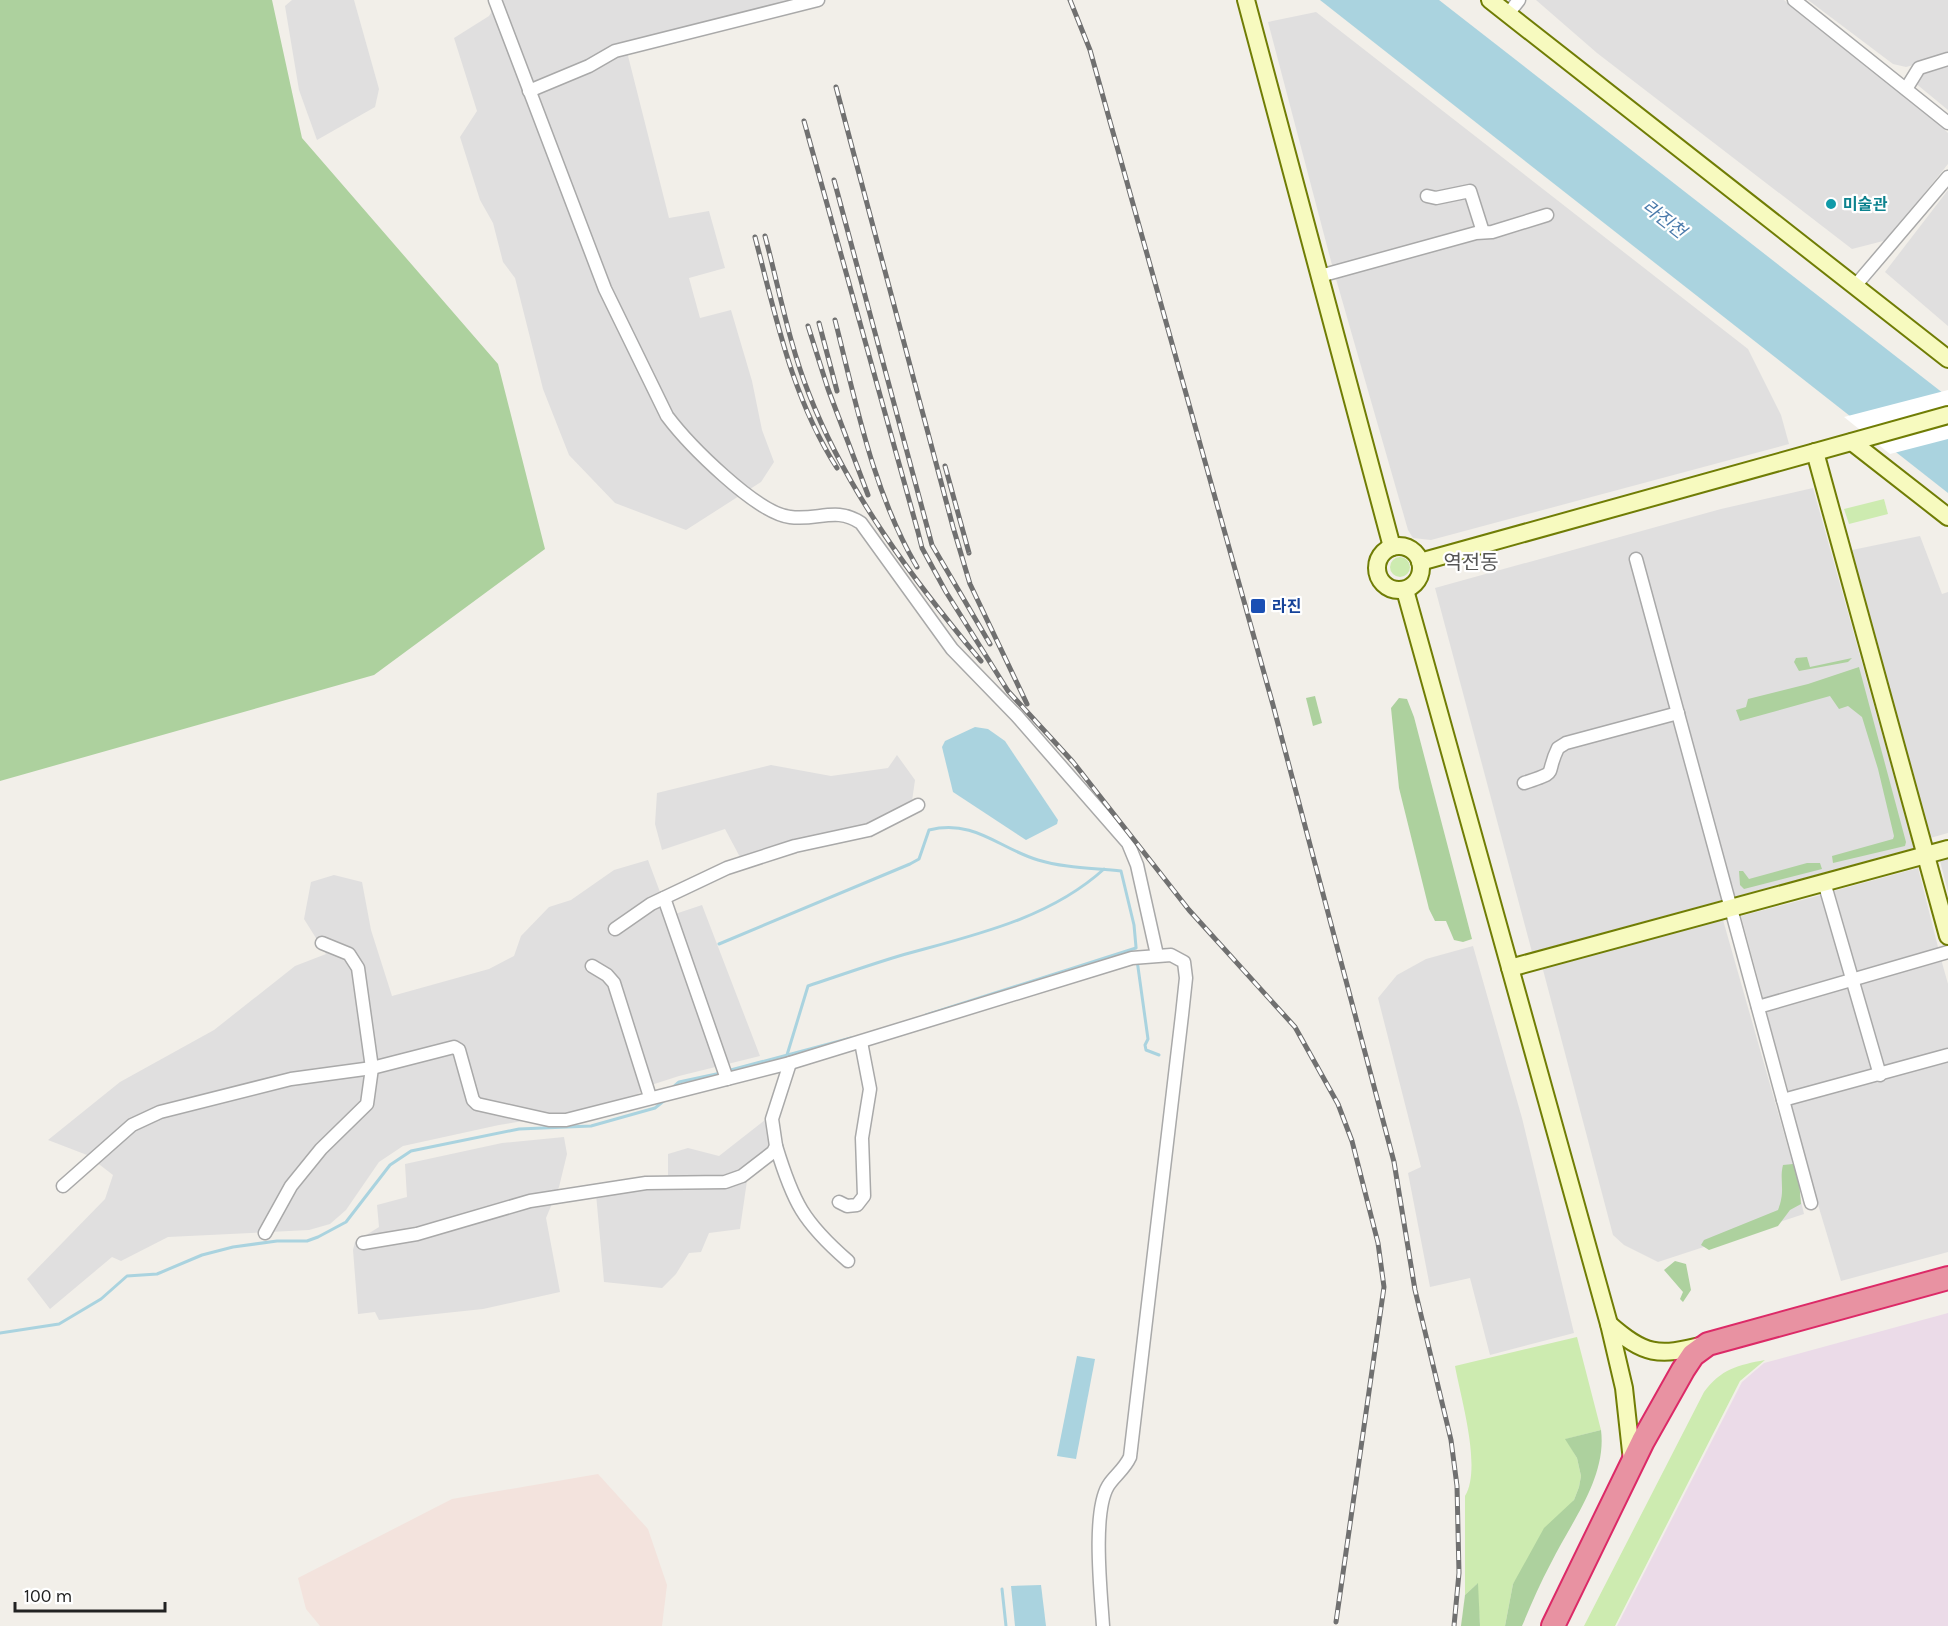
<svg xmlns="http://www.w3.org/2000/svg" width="1948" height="1626" viewBox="0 0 1948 1626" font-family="Karla,'Noto Sans KR',sans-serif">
<rect width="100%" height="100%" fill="#f2efe9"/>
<g fill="#e0dfdf">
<path d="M292,0H354L379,89L375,107L317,140L299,90L285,6Z"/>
<path d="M499,0H807L625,44L669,218L709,211L725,268L689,278L700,318L731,310L752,381L762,430L774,462L761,482L686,530L615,503L569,455L543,389L515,278L503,262L493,223L480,200L460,137L477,111L454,38L489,16Z"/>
<path d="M1536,0H1784L1934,118L1948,133V164L1887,240L1852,249L1597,53Z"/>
<path d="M1808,0H1948V56L1906,67L1893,64Z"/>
<path d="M1316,12L1748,349L1781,415L1789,444L1431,540L1413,538L1408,530L1332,265L1268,22Z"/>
<path d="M1948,63V110L1914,82L1917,75Z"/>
<path d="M1948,190V326L1885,272Z"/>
<path d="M1813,488L1914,848L1532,952L1435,588L1721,509Z"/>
<path d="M1920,536L1942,594L1948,592V833L1930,838L1852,550Z"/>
<path d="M897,755L915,780L912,801L888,815L850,830L741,859L725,829L662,850L655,824L657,793L771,765L831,776L888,768Z"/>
<path d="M1948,859V892L1940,861Z"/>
<path d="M648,860L669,916L702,905L760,1056L679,1076L645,1087L638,1094L586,1111L499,1125L403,1146L379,1162L346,1210L330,1224L309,1230L168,1237L121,1261L112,1257L50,1309L27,1279L105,1199L113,1175L87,1155L48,1140L120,1082L214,1030L295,966L326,954L304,919L311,882L334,875L362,882L371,930L392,996L489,969L514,956L521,936L549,907L571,900L614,870Z"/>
<path d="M1918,868L1939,951L1855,977L1830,892Z"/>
<path d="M1825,894L1849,978L1764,1001L1741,916Z"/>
<path d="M1723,920L1791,1158L1804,1214L1658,1262L1624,1245L1613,1235L1542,966Z"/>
<path d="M1473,946L1522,1118L1574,1333L1490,1355L1470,1278L1430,1287L1408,1173L1421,1167L1378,998L1397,975L1426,959Z"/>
<path d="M1941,959L1948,984V1048L1883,1067L1857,982Z"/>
<path d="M1851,985L1876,1069L1789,1093L1765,1008Z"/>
<path d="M1948,1060V1252L1841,1281L1788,1105Z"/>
<path d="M765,1120L771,1143L768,1150L749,1167L740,1229L709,1233L701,1252L689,1253L676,1274L662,1288L604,1282L596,1194L668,1177V1154L688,1148L719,1156Z"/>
<path d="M564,1137L567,1154L559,1187L546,1218L560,1292L483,1309L379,1320L375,1312L358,1314L353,1250L355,1242L379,1227L377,1205L407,1197L405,1164L502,1143Z"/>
</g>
<path fill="#ebdbe8" d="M1948,1313V1626H1617L1742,1382L1764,1363Z"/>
<path fill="#f3e3dd" d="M598,1474L648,1529L667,1585L662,1626H320L306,1609L298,1578L452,1499Z"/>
<g fill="#cdebb0">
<path d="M1884,499L1888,514L1849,524L1844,509Z"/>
<circle cx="1400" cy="567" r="10"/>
<path d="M1577,1337L1601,1430L1566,1439L1577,1458L1581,1476L1579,1487L1574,1500L1513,1584L1505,1626H1480L1477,1584L1465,1595V1496C1482,1468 1461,1399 1455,1366Z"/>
<path d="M1765,1360L1740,1381L1615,1626H1584L1704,1392C1721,1369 1738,1365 1765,1360Z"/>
</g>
<g fill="#add19e">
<path d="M0,0H272L302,138L498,364L545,549L374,675L0,781Z"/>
<path d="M1807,657L1810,667L1852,658L1848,662L1799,671L1794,662L1796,658Z"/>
<path d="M1859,667L1906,842L1905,846L1833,863L1832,856L1893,839L1894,836L1878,769L1862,717L1848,706L1839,709L1830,696L1740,721L1736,710L1746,707L1748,699L1808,684Z"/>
<path d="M1315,696L1322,723L1313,726L1306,698Z"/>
<path d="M1399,698L1407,699L1414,717L1472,939L1463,942L1454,940L1446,921H1435L1429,909L1399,788L1391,708Z"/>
<path d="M1807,863H1820L1822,869L1744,889L1740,885L1739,871H1743L1749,879Z"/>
<path d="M1793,1164L1799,1180L1801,1204L1790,1210L1778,1226L1709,1250L1701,1245L1704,1240L1778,1210C1786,1190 1779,1181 1783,1165Z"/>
<path d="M1675,1261L1686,1264L1691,1290L1683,1302L1680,1299L1683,1292L1664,1270Z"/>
<path d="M1601,1430C1607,1478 1571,1522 1551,1563C1540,1583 1531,1605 1522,1626H1505L1513,1584L1544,1528L1574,1500L1579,1487L1581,1476L1577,1458L1565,1439Z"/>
<path d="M1478,1583L1480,1626H1461L1465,1595Z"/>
</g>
<g fill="#aad3df">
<path d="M1320,0H1439L1948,397V493Z"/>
<path d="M975,727L988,729L1005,741L1058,820L1057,824L1026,840L953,792L942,747L945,741Z"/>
<path d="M1077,1356L1095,1359L1076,1459L1057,1456Z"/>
<path d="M1041,1585L1046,1626H1015L1011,1586Z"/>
</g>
<path fill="#fff" d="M1948,390V439L1890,454L1844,417Z"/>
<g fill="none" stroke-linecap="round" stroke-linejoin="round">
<g stroke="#aad3df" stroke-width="3">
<path d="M719,944L910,864L919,859L929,830C975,819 998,848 1038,860C1064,868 1093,868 1121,871L1134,925L1136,947"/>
<path d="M1137,960L1148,1039L1145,1045L1146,1050L1159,1055"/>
<path d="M926,1015L1136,948"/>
<path d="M787,1055L808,986C838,976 869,965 899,956C970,936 1048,920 1104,869"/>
<path d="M727,1071L851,1038"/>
<path d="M671,1089L679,1082L721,1073"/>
<path d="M0,1333L59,1324L101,1299L127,1276L157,1274L202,1255L233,1247L277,1241H307L318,1237L346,1222L390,1165L411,1151L519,1129L591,1126L655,1108L665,1100"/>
<path d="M1002,1589L1006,1626"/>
</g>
<defs>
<g id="street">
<path d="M495,0L605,289L667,416C688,444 756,513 790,517C818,521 836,506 861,523L952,649L1017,716L1128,843L1137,865L1157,955"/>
<path d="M1794,0L1948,123"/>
<path d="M1508,14L1519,0"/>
<path d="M1906,89L1919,68L1948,59"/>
<path d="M529,91L589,66L615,51L818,0"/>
<path d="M1427,196L1436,198L1470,191L1483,232"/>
<path d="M1320,276L1476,233L1492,232L1547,215"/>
<path d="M1855,286L1948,177"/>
<path d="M1636,559L1811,1203"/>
<path d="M1524,783C1561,771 1544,776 1558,748L1566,743L1678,713"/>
<path d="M1824,882L1880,1075"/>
<path d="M664,898L727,1079"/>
<path d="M615,929L651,904L727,868L795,846L869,830L918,805"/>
<path d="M592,966L607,975L614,983L650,1097"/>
<path d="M1758,1007L1948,952"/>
<path d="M1783,1100L1948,1055"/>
<path d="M776,1146C793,1202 803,1222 848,1261"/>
<path d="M63,1186L132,1125L160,1112L291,1079L372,1068L454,1047L459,1050L473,1100L477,1104L549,1120H566L790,1063L1132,958L1171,955L1184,962L1186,978L1182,1015L1130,1457C1124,1470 1114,1476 1108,1486C1092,1513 1101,1594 1103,1626"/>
<path d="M839,1202L847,1206L857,1205L864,1196L862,1138L870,1089L861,1042"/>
<path d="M265,1233L291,1186L321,1149L367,1104L372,1068L358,968L349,954L322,943"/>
<path d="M363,1243L417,1234L530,1201L646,1183L725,1182L742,1176L773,1152L776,1146L772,1119L790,1063"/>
</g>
<g id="secondary">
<path d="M1246,0L1392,547"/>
<path d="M1490,0L1948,359"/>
<path d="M1852,442L1948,517"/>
<path d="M1815,452L1948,936"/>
<circle cx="1399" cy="568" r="22"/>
<path d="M1420,562L1948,415"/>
<path d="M1405,590L1609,1324L1624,1388L1632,1461"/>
<path d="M1510,968L1948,849"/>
<path d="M1609,1324C1644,1355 1658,1357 1704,1345"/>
</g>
<path id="highway" d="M1553,1626L1643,1441L1683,1370L1693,1355L1708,1344L1948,1278"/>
</defs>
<use href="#street" stroke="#a9a9a9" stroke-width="15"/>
<use href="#secondary" stroke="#707d05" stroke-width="20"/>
<use href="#highway" stroke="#dc2a67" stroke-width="26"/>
<use href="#street" stroke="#fff" stroke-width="12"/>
<use href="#secondary" stroke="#f7fabf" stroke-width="16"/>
<use href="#highway" stroke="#e892a2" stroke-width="22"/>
<defs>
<g id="rail">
<path d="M1070,0L1090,50L1273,705L1394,1162L1415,1290L1451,1440L1457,1486L1459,1573L1454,1626"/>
<path d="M836,87L953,527L970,584L1027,704"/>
<path d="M804,121L918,532L922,548L946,592L1008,691L1073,762L1189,910L1295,1027L1338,1104L1352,1141L1378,1243L1384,1287L1336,1622"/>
<path d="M834,180L932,545L990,644"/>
<path d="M765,236C779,288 789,344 809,394C847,492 914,581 981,661"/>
<path d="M755,237C776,317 792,398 837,468"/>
<path d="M835,320C856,403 873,492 917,567"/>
<path d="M819,323L837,391"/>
<path d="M808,326L828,389L868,495"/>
<path d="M945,466L969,553"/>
</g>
</defs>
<use href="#rail" stroke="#707070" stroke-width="5"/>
<use href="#rail" stroke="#fff" stroke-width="3" stroke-dasharray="9" stroke-linecap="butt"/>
</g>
<circle fill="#0f9aa8" stroke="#fff" stroke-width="2" cx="1831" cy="204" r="6"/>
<rect fill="#1a4fb4" stroke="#fff" stroke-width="2" x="1250" y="598" width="16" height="16" rx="3"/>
<g text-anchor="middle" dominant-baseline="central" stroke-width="4.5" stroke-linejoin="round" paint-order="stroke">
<g font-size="16" font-weight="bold" fill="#0d838f" stroke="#fff" text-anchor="start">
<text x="1843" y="204">미술관</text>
</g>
<g font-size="16" font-weight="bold" fill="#164399" stroke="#fff" text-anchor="start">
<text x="1272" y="606">라진</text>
</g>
<g font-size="18" font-style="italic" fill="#4a7aab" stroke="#fff">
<text transform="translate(1664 219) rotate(38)">라진천</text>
</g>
<g font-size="20" fill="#555" stroke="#fff">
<text x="1471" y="562">역전동</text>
</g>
</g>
<path d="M15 1602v9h150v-9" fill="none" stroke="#222222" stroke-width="3"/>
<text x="24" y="1602" font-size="18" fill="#222222" stroke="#ffffff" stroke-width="4.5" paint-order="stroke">100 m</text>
</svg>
